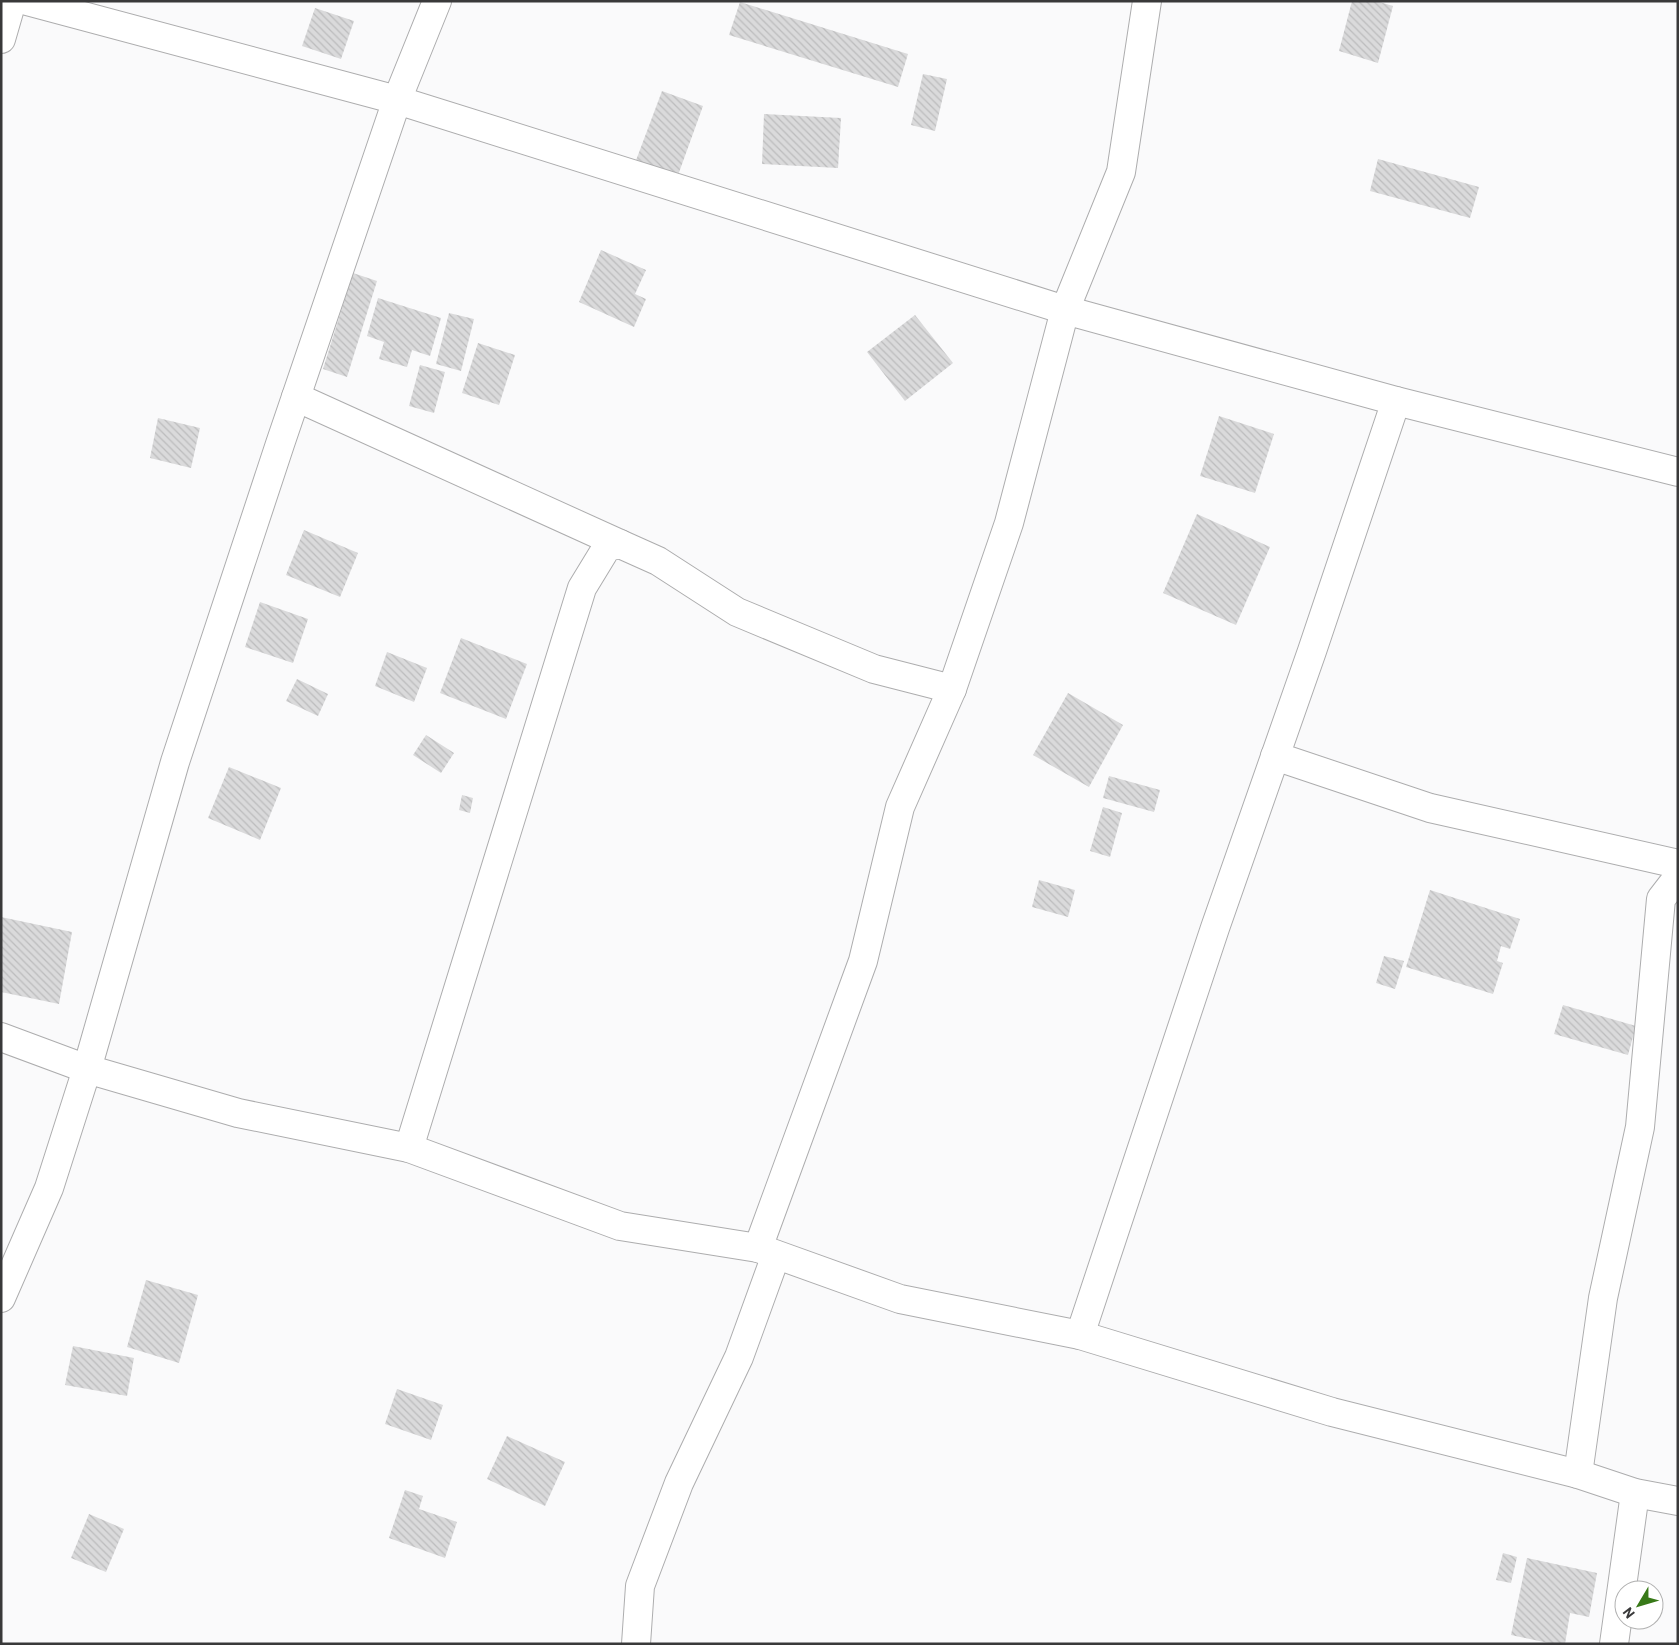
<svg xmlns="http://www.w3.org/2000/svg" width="1679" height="1645" viewBox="0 0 1679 1645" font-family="Barlow,sans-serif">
<defs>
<pattern id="building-back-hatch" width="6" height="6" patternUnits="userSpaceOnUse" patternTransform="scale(1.25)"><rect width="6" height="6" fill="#dadadb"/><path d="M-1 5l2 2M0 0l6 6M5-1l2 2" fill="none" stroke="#bcbcbd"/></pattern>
</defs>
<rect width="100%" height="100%" fill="#fafafb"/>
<g fill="url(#building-back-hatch)">
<path d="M1352,1H1376L1393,6L1378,63L1339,51Z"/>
<path d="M740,2L908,54L898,87L729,35Z"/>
<path d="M315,8L354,21L341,59L302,46Z"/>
<path d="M923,74L947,79L935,131L911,125Z"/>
<path d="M662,91L703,106L677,178L635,163Z"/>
<path d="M764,114L841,118L838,168L762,164Z"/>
<path d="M1378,159L1479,187L1470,218L1370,191Z"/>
<path d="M601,250L646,270L635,294L646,299L634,327L579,302Z"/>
<path d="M353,273L377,281L347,377L323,369Z"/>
<path d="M378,298L441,318L430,356L412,350L407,367L379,359L384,342L367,336Z"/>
<path d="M449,313L474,319L461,371L436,364Z"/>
<path d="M915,315L953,363L905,401L867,352Z"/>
<path d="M478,343L515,355L499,405L462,393Z"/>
<path d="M420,365L445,372L434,413L409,406Z"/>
<path d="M1219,416L1274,434L1255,493L1200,476Z"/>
<path d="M158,418L200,428L191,468L150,458Z"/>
<path d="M1197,514L1270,547L1236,625L1163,593Z"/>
<path d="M304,530L358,553L340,597L286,575Z"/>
<path d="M260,602L308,619L293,663L245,647Z"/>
<path d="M461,638L527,664L506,719L440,693Z"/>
<path d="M387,652L427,668L414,702L375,686Z"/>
<path d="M297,679L328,694L318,716L286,701Z"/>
<path d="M1068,693L1123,725L1089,787L1033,755Z"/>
<path d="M426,735L454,753L441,773L413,755Z"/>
<path d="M229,767L281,788L260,840L208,818Z"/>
<path d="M1109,776L1160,790L1154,812L1103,798Z"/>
<path d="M462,795L473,798L470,813L459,810Z"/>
<path d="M1103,807L1122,813L1110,857L1090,851Z"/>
<path d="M1039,880L1075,890L1068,917L1032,907Z"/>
<path d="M1430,890L1520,919L1510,949L1501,946L1497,961L1503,963L1493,994L1406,967Z"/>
<path d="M1,917L72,932L59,1004L1,992Z"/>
<path d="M1384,956L1404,961L1395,989L1376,983Z"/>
<path d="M1563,1005L1636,1026L1628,1055L1554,1034Z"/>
<path d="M146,1280L198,1295L179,1363L127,1347Z"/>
<path d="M73,1346L134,1358L127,1396L65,1385Z"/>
<path d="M397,1389L443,1405L431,1440L385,1424Z"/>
<path d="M507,1436L565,1462L545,1506L487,1479Z"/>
<path d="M405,1490L423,1496L419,1509L457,1522L445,1558L389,1538Z"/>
<path d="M89,1514L124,1529L106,1572L71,1558Z"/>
<path d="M1503,1553L1517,1557L1511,1583L1496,1580Z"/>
<path d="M1527,1558L1597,1573L1589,1617L1570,1613L1565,1644H1553L1511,1635Z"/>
</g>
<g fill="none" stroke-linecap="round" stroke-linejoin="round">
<defs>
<g id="minor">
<path d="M27,1L397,100L1065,310L1396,401L1678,472"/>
<path d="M1,39L12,1"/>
<path d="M296,397L620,544"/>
<path d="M1275,756L1430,808L1678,864"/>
<path d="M1,1037L87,1069L238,1113L409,1148L620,1226L758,1248L900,1299L1080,1335L1332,1412L1578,1474L1635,1493L1678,1501"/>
<path d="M409,1148L582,588L607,547L620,544L658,561L737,612L874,669L952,689"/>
<path d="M758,1248L863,961L900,807L952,689L1009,523L1065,310L1121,172L1147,1"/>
<path d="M1,1298L49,1188L87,1069L175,762L280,444L397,100L437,1"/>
<path d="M1080,1335L1215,928L1312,651L1396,401"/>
<path d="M1578,1474L1603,1298L1640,1127L1661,899L1678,877"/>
<path d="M636,1644L640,1586L679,1483L739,1357L776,1255"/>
<path d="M1614,1644L1635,1493"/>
</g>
</defs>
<use href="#minor" stroke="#adadae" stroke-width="30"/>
<use href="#minor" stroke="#fff" stroke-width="28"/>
</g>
<rect width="1679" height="1645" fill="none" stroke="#39393a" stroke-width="5"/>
<g transform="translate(1639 1605) rotate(232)"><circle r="24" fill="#ffffff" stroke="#b0b0b0"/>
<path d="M0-4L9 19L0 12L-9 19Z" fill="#387918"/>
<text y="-8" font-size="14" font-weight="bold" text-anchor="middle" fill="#39393a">N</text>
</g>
</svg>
